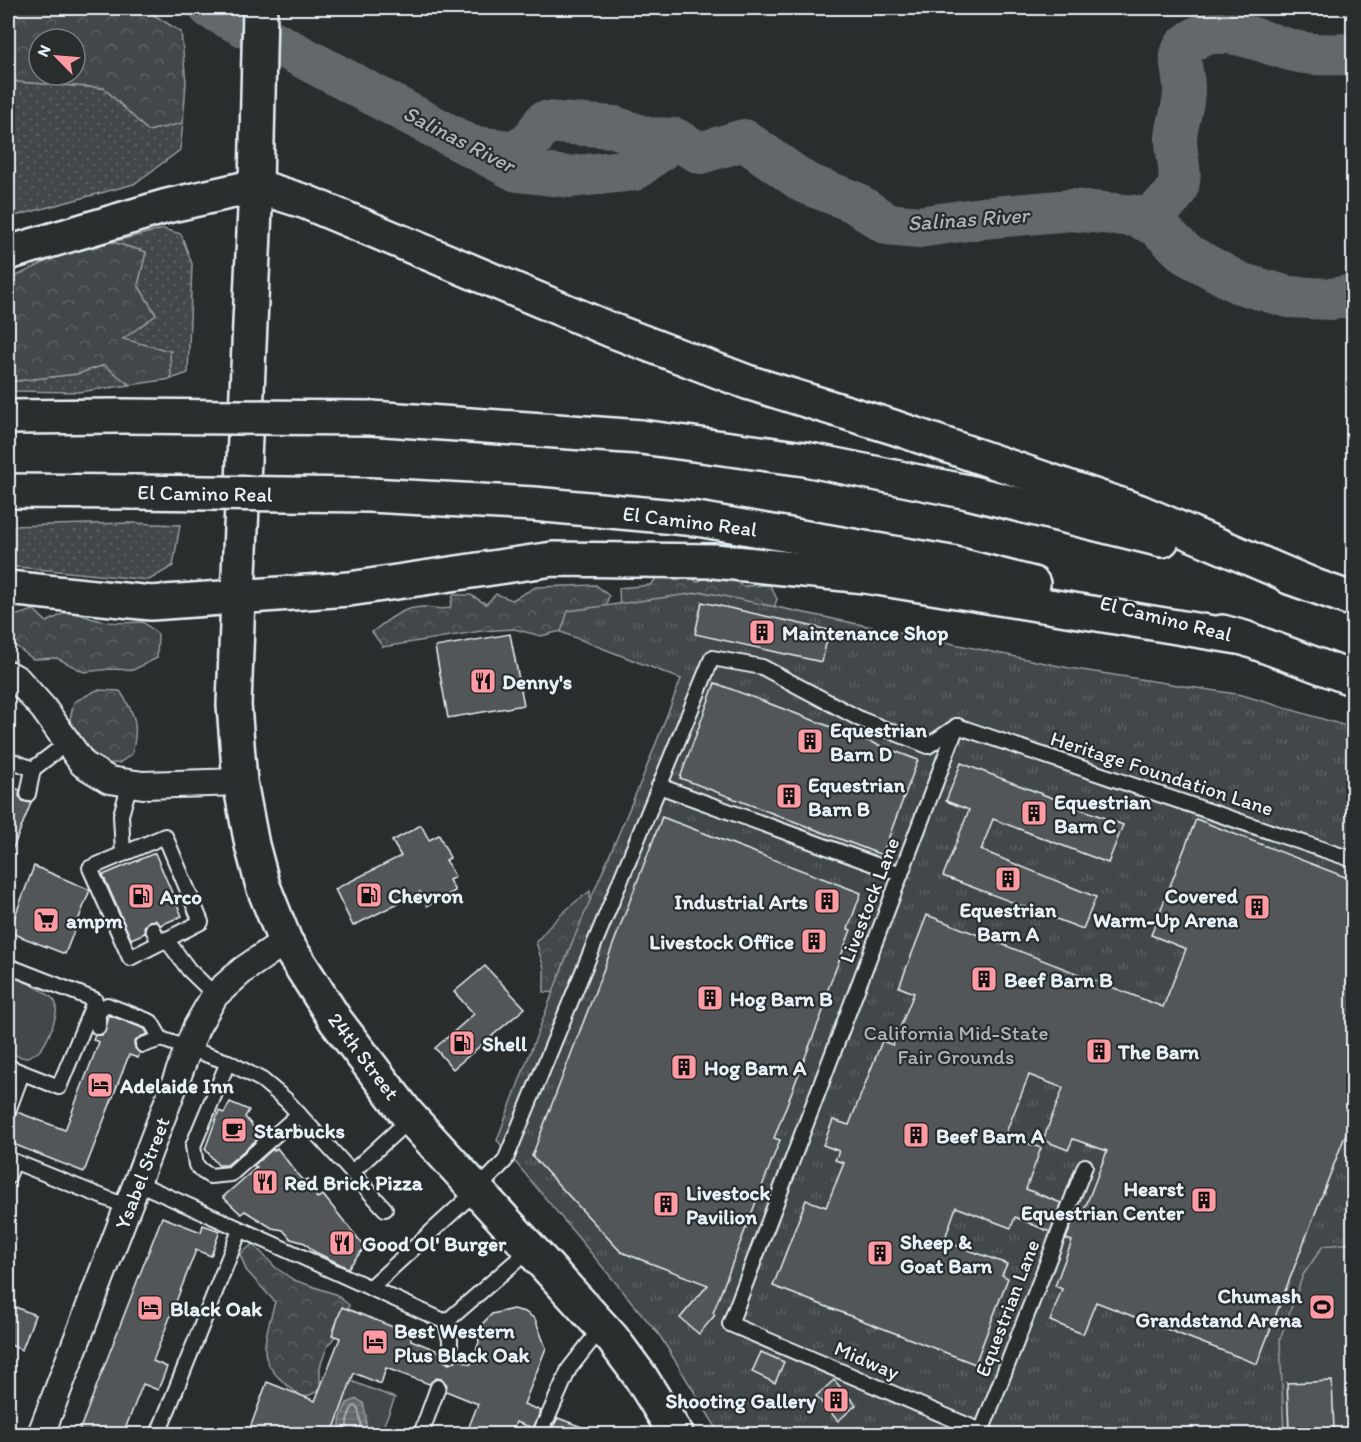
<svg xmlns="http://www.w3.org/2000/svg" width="1361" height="1442" viewBox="0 0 1361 1442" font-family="Itim,sans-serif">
<defs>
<pattern id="grass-dots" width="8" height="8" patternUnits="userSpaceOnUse" patternTransform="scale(1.5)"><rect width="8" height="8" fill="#424648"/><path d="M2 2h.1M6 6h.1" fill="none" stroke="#5d6163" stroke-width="1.8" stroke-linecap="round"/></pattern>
<pattern id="forest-crowns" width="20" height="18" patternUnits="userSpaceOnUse" patternTransform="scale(1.5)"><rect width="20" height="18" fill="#424648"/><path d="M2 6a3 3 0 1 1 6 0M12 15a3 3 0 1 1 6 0" fill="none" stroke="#5d6163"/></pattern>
<pattern id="park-tufts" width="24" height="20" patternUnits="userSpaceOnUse" patternTransform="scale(1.5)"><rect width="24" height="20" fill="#424648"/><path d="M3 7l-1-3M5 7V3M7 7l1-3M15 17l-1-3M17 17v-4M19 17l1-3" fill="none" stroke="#5d6163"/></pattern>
<pattern id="water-rules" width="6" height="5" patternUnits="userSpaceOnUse" patternTransform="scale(1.5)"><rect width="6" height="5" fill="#63686b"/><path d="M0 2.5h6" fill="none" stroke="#797e81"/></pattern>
</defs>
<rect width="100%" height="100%" fill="#2a2d2e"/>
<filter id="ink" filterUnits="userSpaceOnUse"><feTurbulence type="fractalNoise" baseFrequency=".0167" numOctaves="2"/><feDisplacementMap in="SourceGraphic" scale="12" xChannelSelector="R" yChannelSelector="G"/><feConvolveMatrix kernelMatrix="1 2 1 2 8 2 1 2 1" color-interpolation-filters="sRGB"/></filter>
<g filter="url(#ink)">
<g fill="url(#grass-dots)" stroke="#959ca0" stroke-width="1.5">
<path d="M8,76L18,82L104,88L148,131L183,123L180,150L134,184L8,218Z"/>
<path d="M163,229L181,234L192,264L188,373L171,379L170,351L122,339L156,314L138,285L146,252L112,242Z"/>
<path d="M104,365L130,385L78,392L8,391V379L16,381L77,374Z"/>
<path d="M131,523L180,525L173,566L149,580L8,566V526Z"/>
</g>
<g fill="url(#forest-crowns)" stroke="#959ca0" stroke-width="1.5" fill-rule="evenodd">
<path d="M8,8H143L181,32L186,82L183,123L148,131L104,88L18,82L8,76ZM39,39H75V75H39Z"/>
<path d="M112,242L146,252L138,285L156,315L123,339L170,351L171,379L130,385L104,365L77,374L16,381L8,379V280L60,255Z"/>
<path d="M684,570L697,582L710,575L729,576L742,586L770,585L777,599L771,617L620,612L619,588L650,585L661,574Z"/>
<path d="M596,585L609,596L603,613L573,628L541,636L514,629L481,631L383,647L372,632C388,620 404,606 425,607C435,608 440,610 450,608L453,595H471L486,604L496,594L512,600L536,587Z"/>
<path d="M8,610L14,616L34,610L47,622L70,610C98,623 113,624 143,622L158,634L157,658L133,670L110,669L84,672L57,658L33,659L8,640Z"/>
<path d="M97,690L120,691C136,715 139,726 132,754L119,763L98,764L86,755L69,723L74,702Z"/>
<path d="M590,891L591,922L559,993L544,992V968L536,942C552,922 568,906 590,891Z"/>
<path d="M253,1244L276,1268L294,1280L335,1294L349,1305L345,1323L327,1347L320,1367V1390L304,1398C256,1364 260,1355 275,1302L246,1270L240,1254Z"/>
</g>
<path fill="url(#park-tufts)" stroke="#959ca0" stroke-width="1.5" d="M704,592L1069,668L1242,695L1353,728V1434H720L660,1336L497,1140L569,950L642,779L681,679L561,632L568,611Z"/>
<g fill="#424648" stroke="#959ca0" stroke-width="1.5">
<path d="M8,975C22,981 43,988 54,1000C62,1009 47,1045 38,1052C35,1054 29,1056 25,1058L8,1053Z"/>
<path d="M1353,1243V1434H1284L1280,1339L1303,1275L1323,1246Z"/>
<path d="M351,1381L395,1398L380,1434H332Z"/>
</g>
<path fill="url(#water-rules)" stroke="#989fa3" stroke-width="1.5" d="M357,1399L363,1403C366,1414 368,1423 364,1434H342C337,1423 342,1414 347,1403Z"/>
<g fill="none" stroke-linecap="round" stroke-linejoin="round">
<path stroke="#b3bac0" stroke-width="1.5" d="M347,1434C347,1424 346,1418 352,1408L355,1406L358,1408L361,1424L359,1434"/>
<g stroke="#63686b" stroke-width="42">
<path d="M210,8L517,171L569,177L634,170L675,139L700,153L744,140L805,183L854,202L887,224L919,227L982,218L1071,210L1135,216L1157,226L1186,254L1239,283L1289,297L1331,299L1354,295"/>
<path d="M476,147L511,151L528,146L544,122L614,127L647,138L675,139"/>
<path d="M1157,226L1160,208C1191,185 1176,168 1176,138C1177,121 1185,105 1184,88C1184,69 1172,52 1193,40C1197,37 1201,35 1206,34C1239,28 1267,45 1299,52C1317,56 1335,54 1354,54"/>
</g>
</g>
<g fill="#535759" stroke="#e8f1f8" stroke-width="1.5">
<path d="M702,602L829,630L822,662L695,634Z"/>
<path d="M510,634L524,705L448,718L435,647Z"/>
<path d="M715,683L918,760L882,855L680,778Z"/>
<path d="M961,763L1123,825L1108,863L993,819L981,850L1096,897L1083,929L943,876L969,810L946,801Z"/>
<path d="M8,786L20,790L19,796L23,801L31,803L9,858H8Z"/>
<path d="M662,817L861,893L848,929L851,930L825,997L828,998L774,1138L780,1140L713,1313L715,1315L699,1334L680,1318L708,1285L621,1252L532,1156Z"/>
<path d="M1196,819L1353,880V1115L1257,1364L1096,1302L1083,1334L1050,1321L1062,1289L1055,1286L1072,1241L1066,1239L1077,1210L1083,1213L1107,1151L1073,1139L1068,1150L1043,1140L1063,1088L1029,1075L1005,1135L1041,1148L1026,1189L1061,1203L1050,1232L1015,1217L1011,1228L956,1207L944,1241L1007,1264L1002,1275L1008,1278L975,1364L773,1286L806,1200L826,1207L844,1163L835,1160L839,1151L823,1145L833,1120L849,1125L882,1041L893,1045L914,993L899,987L927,915L1163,1007L1186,949L1151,935Z"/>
<path d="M421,825L429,840L439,835L450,858L446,860L455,877L449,880L455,891L427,906L420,892L353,926L335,889L401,856L392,841Z"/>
<path d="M155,853L182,916L161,925L155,920L149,921L144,927L145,933L131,939L103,875Z"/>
<path d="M34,866L90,890L65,954L9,932Z"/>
<path d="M485,966L525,1008L453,1069L435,1048L474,1014L454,992Z"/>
<path d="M109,1015L145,1029L148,1034L140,1037L134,1043L135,1048L140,1053L138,1058L129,1055L84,1172L8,1142V1135L17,1112L65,1130L99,1042L93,1040L95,1035H102L105,1032Z"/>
<path d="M230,1102L249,1110L245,1117L261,1136L227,1165H218L205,1149L219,1111L224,1113Z"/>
<path d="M277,1148L303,1181L308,1179L317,1198L323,1195L365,1247L348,1268L313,1251L305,1243L291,1239L283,1230L272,1228L245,1211L241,1214L223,1197L257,1167L253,1166L273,1149L274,1151Z"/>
<path d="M162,1217L201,1232L203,1225L220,1231L211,1256L196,1250L153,1361L167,1367L158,1390L143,1384L123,1434H78Z"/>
<path d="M8,1304L35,1315L22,1350L8,1344Z"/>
<path d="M342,1307L411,1334V1340L441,1352L443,1360L449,1364L458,1359L471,1364L479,1342L478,1335L483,1323L492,1314L513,1309L525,1312L535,1319L546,1348L524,1404L541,1411L533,1428L516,1422L511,1434H466L478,1404L446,1391L447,1385L442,1379L436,1378L429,1384L386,1368L381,1384L354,1373L332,1434H266L250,1428L267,1382L315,1401L340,1338L332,1335Z"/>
<path d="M761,1352L784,1362L775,1383L752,1372Z"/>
<path d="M834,1380L856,1405L838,1421L816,1396Z"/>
<path d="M1332,1381L1334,1430L1289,1432L1287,1383Z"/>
<path d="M558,1418L598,1433L597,1434H549Z"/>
</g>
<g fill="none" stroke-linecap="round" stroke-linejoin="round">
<defs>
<g id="service">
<path d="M957,726L730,1324L988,1434"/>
<path d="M957,726L1354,860"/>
<path d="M8,759L33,769L68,742"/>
<path d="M659,786L901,874"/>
<path d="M28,794L33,769"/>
<path d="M165,836L201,922L130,958L90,868Z"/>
<path d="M123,854L121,815L130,783"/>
<path d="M153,929L159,943"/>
<path d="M166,939L189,970L215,995"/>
<path d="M8,966L95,1000L59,1087L8,1067"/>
<path d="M98,1012L107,1005L151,1022L161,1039L228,1062L262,1080L286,1100L385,1209"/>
<path d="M98,1027V1012"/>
<path d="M143,1045L161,1039"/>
<path d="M228,1062L193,1146L196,1165L202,1171L210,1176L231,1174L299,1114"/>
<path d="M8,1111L22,1073"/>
<path d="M8,1159L128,1207"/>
<path d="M352,1172L411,1118"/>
<path d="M8,1177L14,1162"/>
<path d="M138,1183L446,1322L530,1249"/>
<path d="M370,1288L477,1190L505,1161L712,658L762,667L860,719L928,746L957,726"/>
<path d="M446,1322L450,1340V1355"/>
<path d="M548,1417L569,1369L602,1327"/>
<path d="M981,1432L1085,1166"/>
<path d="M158,1434L240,1230"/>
<path d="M421,1434L438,1387"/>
<path d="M540,1434L544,1424"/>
</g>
<g id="minor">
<path d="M8,674L17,679L43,708L83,764L109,780L143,785L240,782"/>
<path d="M41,1434L196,1028L215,995L243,970L285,941"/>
</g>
<path id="secondary" d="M238,597L234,705L240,782L252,845L263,886L285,941L336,1021L407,1114L612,1338L640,1376L676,1434"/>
<path id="trunk" d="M238,597L256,186L260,8"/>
<g id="motorway">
<path d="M8,253L167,206L256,186L306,202L611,330L747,382L893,427L1138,511L1310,584"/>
<path d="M8,417L121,416"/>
<path d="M371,418L641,437L805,459L968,492L1162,540"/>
<path d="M8,491L135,492"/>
<path d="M370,495L534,504L697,519L951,563L1033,584"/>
<path d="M1289,577L1354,600"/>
<path d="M8,588L151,603L349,589L553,559L714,561L865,576L1244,638"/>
<path d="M1222,632L1244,638L1354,679"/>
</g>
</defs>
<use href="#service" stroke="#e8f1f8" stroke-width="18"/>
<use href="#minor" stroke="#e8f1f8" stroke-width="30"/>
<use href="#secondary" stroke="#e8f1f8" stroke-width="38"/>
<use href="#trunk" stroke="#e8f1f8" stroke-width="38"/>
<use href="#motorway" stroke="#e8f1f8" stroke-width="38"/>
<use href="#service" stroke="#2a2d2e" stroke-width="14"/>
<use href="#minor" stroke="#2a2d2e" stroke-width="26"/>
<use href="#secondary" stroke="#2a2d2e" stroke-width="33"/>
<use href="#trunk" stroke="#2a2d2e" stroke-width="33"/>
<use href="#motorway" stroke="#2a2d2e" stroke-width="33"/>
<defs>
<g id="motorway-bridge">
<path d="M121,416L371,418"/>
<path d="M135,492L370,495"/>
</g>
</defs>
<use href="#motorway-bridge" stroke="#e8f1f8" stroke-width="38" stroke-linecap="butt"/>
<use href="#motorway-bridge" stroke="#2a2d2e" stroke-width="33"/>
</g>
</g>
<defs>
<symbol id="building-square" viewBox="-11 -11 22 22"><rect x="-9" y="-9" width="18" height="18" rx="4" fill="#ff9aa2" stroke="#2a2d2e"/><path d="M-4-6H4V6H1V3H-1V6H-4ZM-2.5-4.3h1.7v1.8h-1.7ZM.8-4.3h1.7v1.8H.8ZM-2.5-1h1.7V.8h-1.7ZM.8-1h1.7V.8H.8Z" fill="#111"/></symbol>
<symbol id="restaurant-square" viewBox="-11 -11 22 22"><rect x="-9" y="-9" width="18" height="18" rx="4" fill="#ff9aa2" stroke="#2a2d2e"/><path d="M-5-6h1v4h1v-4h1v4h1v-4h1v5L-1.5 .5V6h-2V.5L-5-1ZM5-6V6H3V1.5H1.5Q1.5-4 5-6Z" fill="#111"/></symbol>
<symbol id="fuel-square" viewBox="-11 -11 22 22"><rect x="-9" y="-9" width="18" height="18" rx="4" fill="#ff9aa2" stroke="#2a2d2e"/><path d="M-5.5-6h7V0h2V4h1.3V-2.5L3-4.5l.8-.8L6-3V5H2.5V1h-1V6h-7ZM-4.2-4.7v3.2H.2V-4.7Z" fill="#111"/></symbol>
<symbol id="supermarket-square" viewBox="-11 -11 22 22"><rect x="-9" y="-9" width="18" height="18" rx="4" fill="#ff9aa2" stroke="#2a2d2e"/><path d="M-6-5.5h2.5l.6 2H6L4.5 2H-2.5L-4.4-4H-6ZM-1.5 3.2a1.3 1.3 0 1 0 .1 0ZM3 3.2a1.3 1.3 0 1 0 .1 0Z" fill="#111"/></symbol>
<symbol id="hotel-square" viewBox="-11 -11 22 22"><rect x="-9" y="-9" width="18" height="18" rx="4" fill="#ff9aa2" stroke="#2a2d2e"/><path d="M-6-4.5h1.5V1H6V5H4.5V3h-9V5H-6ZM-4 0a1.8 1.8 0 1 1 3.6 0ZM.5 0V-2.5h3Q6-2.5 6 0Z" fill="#111"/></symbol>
<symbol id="cafe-square" viewBox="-11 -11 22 22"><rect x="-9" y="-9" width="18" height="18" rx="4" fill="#ff9aa2" stroke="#2a2d2e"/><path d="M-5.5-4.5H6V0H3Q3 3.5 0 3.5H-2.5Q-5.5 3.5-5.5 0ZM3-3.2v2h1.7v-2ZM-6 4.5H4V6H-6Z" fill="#111"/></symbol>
<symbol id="stadium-square" viewBox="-11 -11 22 22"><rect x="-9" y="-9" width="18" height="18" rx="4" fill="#ff9aa2" stroke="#2a2d2e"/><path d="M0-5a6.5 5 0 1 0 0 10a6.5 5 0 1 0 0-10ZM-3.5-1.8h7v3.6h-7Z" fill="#111"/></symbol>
</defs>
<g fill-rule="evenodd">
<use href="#building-square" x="747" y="617" width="30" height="30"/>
<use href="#restaurant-square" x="468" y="666" width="30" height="30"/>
<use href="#building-square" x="795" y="726" width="30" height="30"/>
<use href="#building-square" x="774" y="781" width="30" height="30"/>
<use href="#building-square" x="1019" y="798" width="30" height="30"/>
<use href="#building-square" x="993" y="864" width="30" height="30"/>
<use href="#fuel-square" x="354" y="880" width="30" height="30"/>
<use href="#fuel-square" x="126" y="881" width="30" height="30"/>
<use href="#building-square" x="812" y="886" width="30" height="30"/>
<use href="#building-square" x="1242" y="892" width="30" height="30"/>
<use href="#supermarket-square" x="31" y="905" width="30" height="30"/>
<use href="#building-square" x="799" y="926" width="30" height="30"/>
<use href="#building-square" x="969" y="964" width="30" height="30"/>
<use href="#building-square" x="695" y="983" width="30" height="30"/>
<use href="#fuel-square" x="447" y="1028" width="30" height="30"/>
<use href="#building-square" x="1084" y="1036" width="30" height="30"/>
<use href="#building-square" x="669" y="1052" width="30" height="30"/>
<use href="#hotel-square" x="85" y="1070" width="30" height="30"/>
<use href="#cafe-square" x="219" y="1115" width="30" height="30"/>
<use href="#building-square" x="901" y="1120" width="30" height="30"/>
<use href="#restaurant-square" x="250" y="1167" width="30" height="30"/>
<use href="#building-square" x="1189" y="1185" width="30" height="30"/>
<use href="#building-square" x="651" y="1189" width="30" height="30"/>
<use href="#restaurant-square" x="327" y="1228" width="30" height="30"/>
<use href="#building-square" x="865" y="1238" width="30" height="30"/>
<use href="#stadium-square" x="1307" y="1292" width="30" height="30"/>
<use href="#hotel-square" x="135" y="1293" width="30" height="30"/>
<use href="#hotel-square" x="360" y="1327" width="30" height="30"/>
<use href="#building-square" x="821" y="1385" width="30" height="30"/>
</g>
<g text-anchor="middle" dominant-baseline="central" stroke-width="4.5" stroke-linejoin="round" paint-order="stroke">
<g font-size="21" fill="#e8f1f8" stroke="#2a2d2e">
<text transform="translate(205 493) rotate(1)">El Camino Real</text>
<text transform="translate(690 521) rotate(7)">El Camino Real</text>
<text transform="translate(1166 618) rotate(14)">El Camino Real</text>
<text transform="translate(1162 773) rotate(18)">Heritage Foundation Lane</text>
<text transform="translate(869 900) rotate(-69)">Livestock Lane</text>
<text transform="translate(364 1056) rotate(53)">24th Street</text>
<text transform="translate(142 1173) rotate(-69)">Ysabel Street</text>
<text transform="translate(1007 1308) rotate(-69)">Equestrian Lane</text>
<text transform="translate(867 1360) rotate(23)">Midway</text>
</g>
<g font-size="21" font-weight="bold" fill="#e8f1f8" stroke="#2a2d2e" text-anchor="start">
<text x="782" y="632">Maintenance Shop</text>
<text x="502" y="681">Denny's</text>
<text x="830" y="729">Equestrian<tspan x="830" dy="24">Barn D</tspan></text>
<text x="808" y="784">Equestrian<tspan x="808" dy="24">Barn B</tspan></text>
<text x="1054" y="801">Equestrian<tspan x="1054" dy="24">Barn C</tspan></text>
<text x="388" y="895">Chevron</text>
<text x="1238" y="895" text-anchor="end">Covered<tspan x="1238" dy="24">Warm-Up Arena</tspan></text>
<text x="160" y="896">Arco</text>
<text x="808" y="901" text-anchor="end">Industrial Arts</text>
<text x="1008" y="909" text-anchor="middle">Equestrian<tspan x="1008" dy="24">Barn A</tspan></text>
<text x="66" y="920">ampm</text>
<text x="794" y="941" text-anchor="end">Livestock Office</text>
<text x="1004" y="979">Beef Barn B</text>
<text x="730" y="998">Hog Barn B</text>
<text x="482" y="1043">Shell</text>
<text x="1118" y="1051">The Barn</text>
<text x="704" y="1067">Hog Barn A</text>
<text x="120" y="1085">Adelaide Inn</text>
<text x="254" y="1130">Starbucks</text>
<text x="936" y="1135">Beef Barn A</text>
<text x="284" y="1182">Red Brick Pizza</text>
<text x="1184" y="1188" text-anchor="end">Hearst<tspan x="1184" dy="24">Equestrian Center</tspan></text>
<text x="686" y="1192">Livestock<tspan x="686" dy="24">Pavilion</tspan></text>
<text x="900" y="1241">Sheep &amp;<tspan x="900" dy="24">Goat Barn</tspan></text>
<text x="362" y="1243">Good Ol' Burger</text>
<text x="1302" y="1295" text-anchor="end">Chumash<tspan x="1302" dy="24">Grandstand Arena</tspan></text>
<text x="170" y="1308">Black Oak</text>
<text x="394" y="1330">Best Western<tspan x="394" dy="24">Plus Black Oak</tspan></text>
<text x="816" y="1400" text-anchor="end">Shooting Gallery</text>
</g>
<g font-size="21" fill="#aeb5ba" stroke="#2a2d2e">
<text x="956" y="1032">California Mid-State<tspan x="956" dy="24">Fair Grounds</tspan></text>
</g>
<g font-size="22" font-style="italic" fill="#acb3b9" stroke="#2a2d2e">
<text transform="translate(459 139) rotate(27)">Salinas River</text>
<text transform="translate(968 219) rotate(-4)">Salinas River</text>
</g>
</g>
<rect width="1361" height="1442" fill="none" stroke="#2a2d2e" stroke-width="30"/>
<rect x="15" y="15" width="1331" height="1412" fill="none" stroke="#e8f1f8" stroke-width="2" filter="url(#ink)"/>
<g transform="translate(57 57) rotate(295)"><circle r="28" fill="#2a2d2e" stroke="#767b7f" stroke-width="1.5"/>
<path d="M0-4.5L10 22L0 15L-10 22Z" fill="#ff9aa2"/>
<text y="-9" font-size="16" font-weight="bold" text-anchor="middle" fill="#e8f1f8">N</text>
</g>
</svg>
